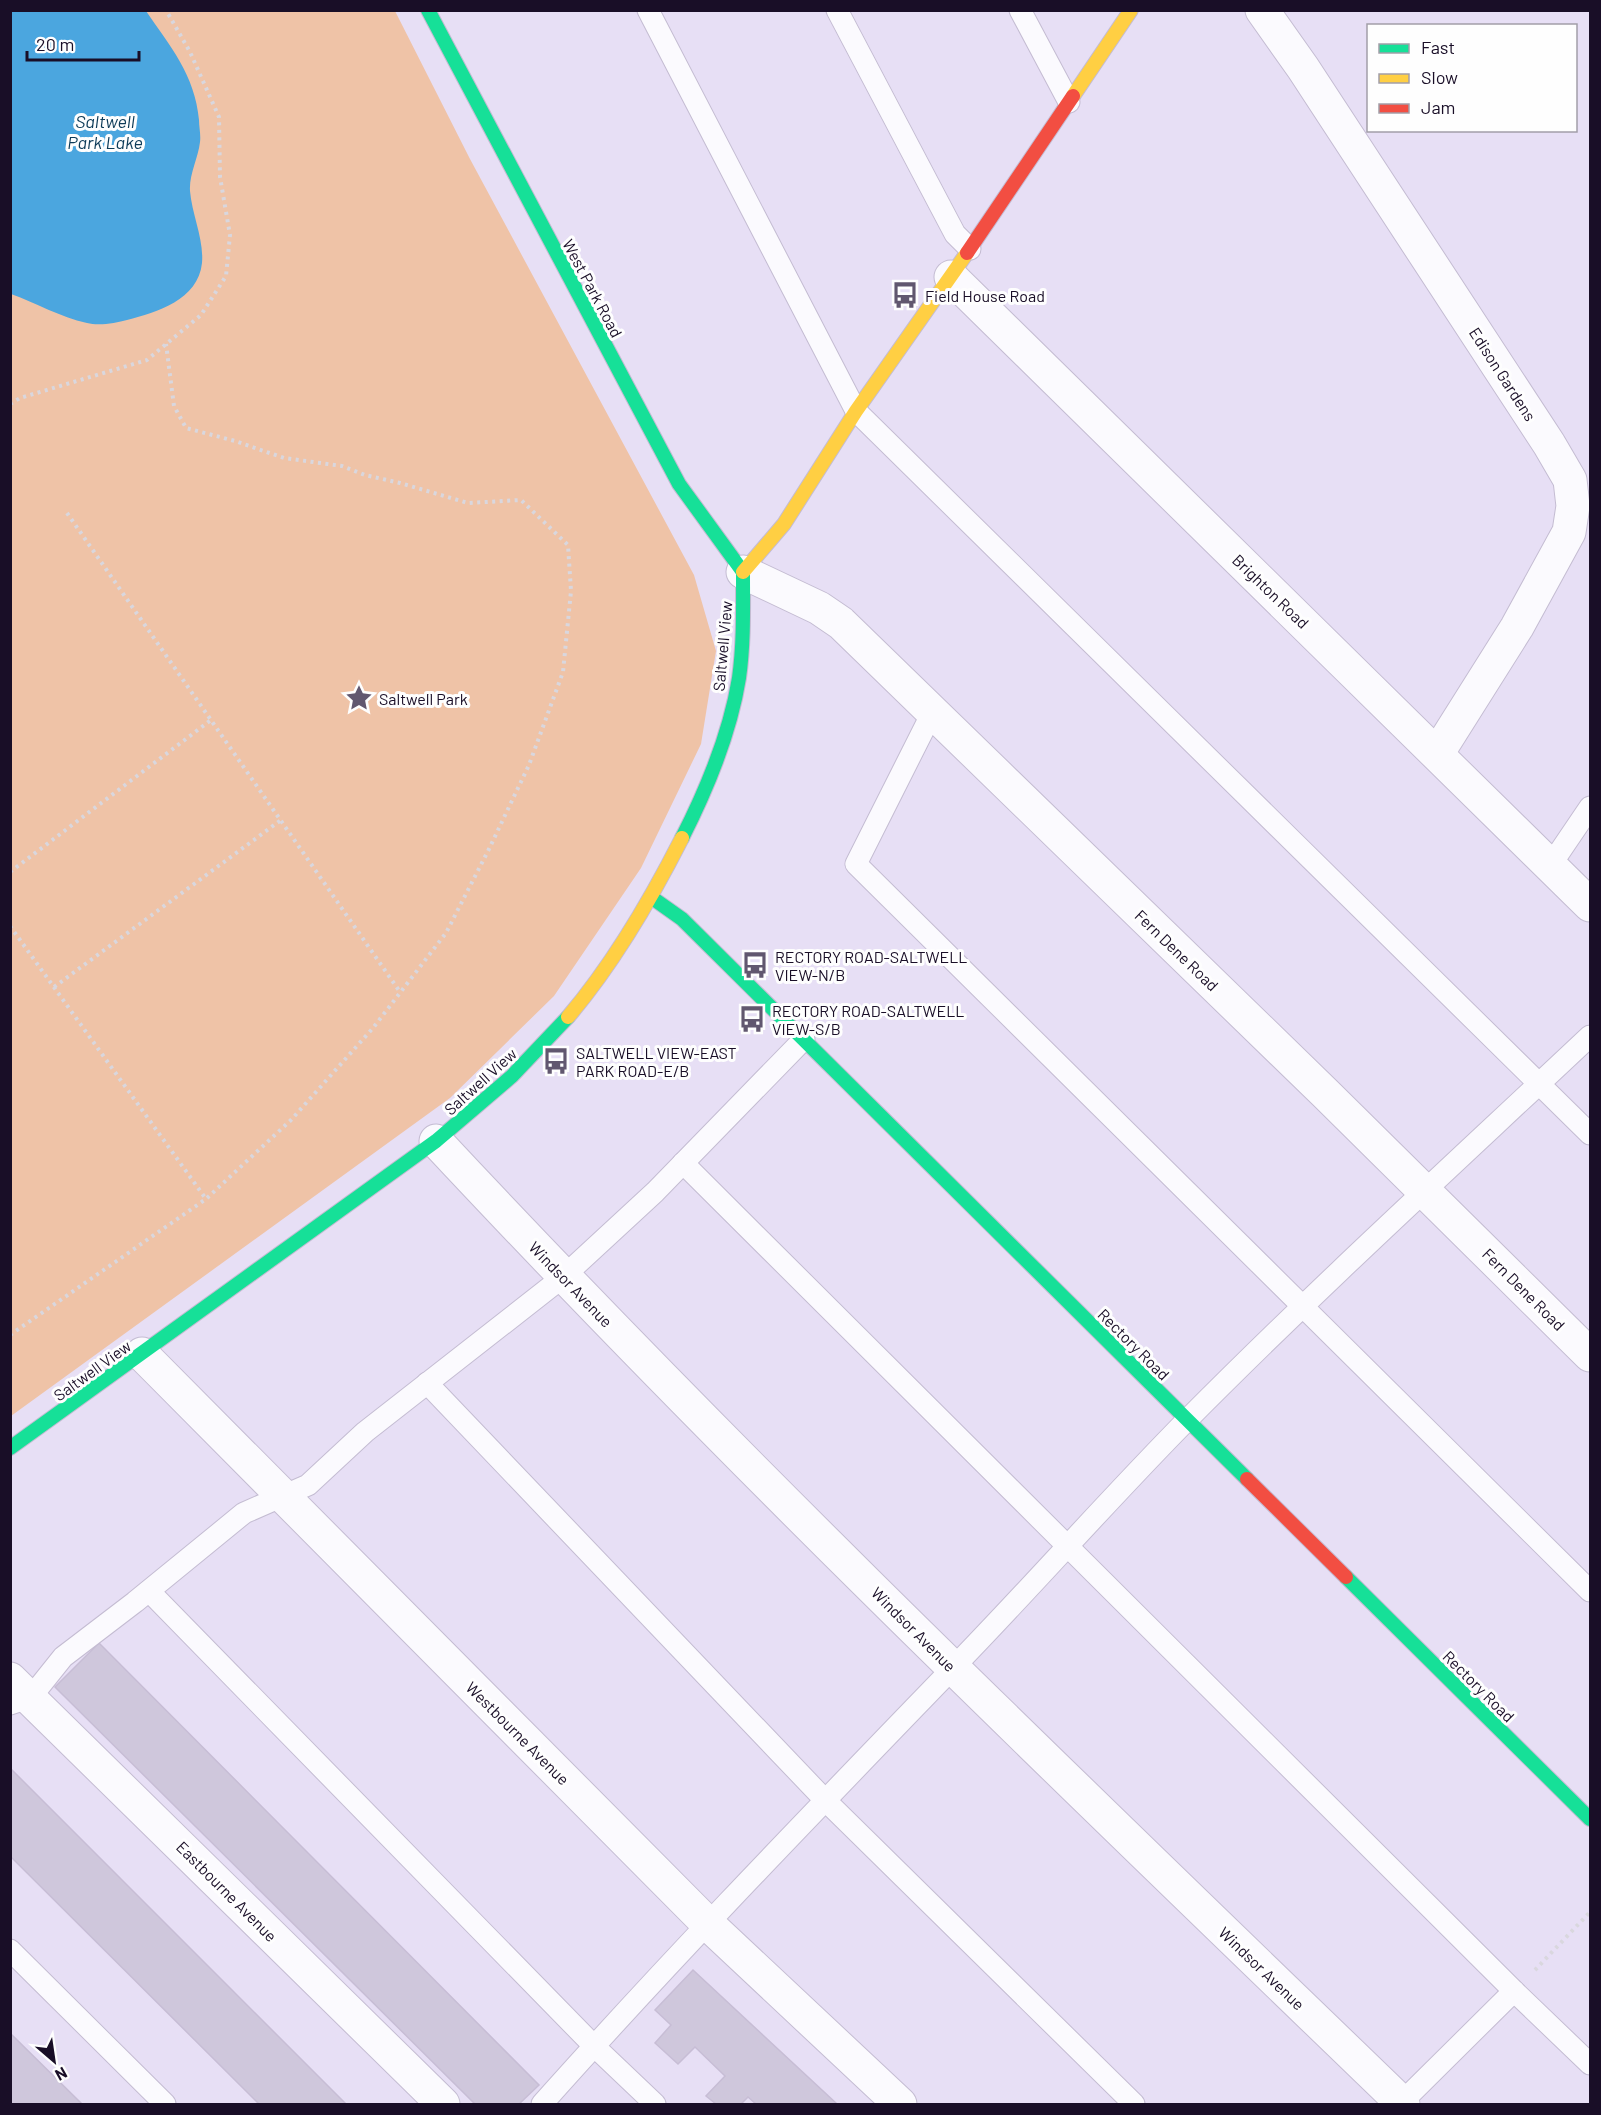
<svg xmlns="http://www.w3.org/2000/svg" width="1601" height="2115" viewBox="0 0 1601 2115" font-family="Barlow,sans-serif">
<rect width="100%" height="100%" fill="#e7dff5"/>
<path fill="#efc3a7" d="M11,11H395L470,159L694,575L716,651L701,744L641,868L554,996L450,1098L11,1416Z"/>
<path fill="#4ba6df" d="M10,11H146C170,46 195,75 199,120C199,127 201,135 200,142C198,159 189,174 190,191C192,215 204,239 202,263C198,300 157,312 127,320C116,323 99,326 87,323C60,317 36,303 11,294Z"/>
<g fill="#cfc7dc" stroke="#c7bdd5" stroke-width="1.5">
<path d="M99,1643L539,2085L519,2104H475L55,1687Z"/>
<path d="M10,1768L346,2104H259L10,1856Z"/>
<path d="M693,1970L837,2104H756L748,2097L741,2104H716L706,2096L725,2076L695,2047L678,2064L655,2043L671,2025L655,2010Z"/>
<path d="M10,2033L82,2104H10Z"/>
</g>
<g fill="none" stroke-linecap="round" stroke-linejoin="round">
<defs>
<g id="lane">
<path d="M648,10L856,411L1590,1134"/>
<path d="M837,10L955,234L970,249"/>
<path d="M1020,10L1069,102"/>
<path d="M932,713L856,864L1590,1591"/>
<path d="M1550,866L1590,807"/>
<path d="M683,1163L1514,1991L1590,2064"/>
<path d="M427,1383L825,1800L1134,2104"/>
<path d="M149,1591L594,2046L655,2104"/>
<path d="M10,1704L31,1697L63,1657L135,1602L244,1513L308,1485L365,1432L563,1277L655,1192L804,1039"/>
<path d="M10,1950L165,2104"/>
<path d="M542,2104C674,1956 812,1814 949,1672C1030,1589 1106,1502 1187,1420C1318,1288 1455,1163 1590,1036"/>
<path d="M1400,2104L1514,1991"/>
</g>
<g id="street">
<path d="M1262,10L1303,68L1549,444L1570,480L1573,506L1569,532L1517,627L1437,754"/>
<path d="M951,277L1590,905"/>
<path d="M743,572L819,608L841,623L1325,1093L1590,1355"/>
<path d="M436,1141C747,1474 1076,1788 1403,2104"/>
<path d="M142,1354L708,1924L900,2104"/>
<path d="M10,1679L443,2104"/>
</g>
<g id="fast">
<path d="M428,10L679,484L743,572"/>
<path d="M682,838C708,787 730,734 739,678C744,643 743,607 743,572"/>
<path d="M651,897L682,919L1247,1479"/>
<path d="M10,1448L436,1141L512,1076L568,1017"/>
<path d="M1346,1577L1590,1819"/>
</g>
<g id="slow">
<path d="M1073,96L1131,10"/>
<path d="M743,572L784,524L856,411L967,253"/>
<path d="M568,1017C614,963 650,901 682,838"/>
</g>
<g id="jam">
<path d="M967,253L1073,96"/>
<path d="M1247,1479L1346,1577"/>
</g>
</defs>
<use href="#lane" stroke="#c4bcd2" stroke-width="23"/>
<use href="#street" stroke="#c4bcd2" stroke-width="35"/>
<use href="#fast" stroke="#c4bcd2" stroke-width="16"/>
<use href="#slow" stroke="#c4bcd2" stroke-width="16"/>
<use href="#jam" stroke="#c4bcd2" stroke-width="16"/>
<g stroke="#d9d7de" stroke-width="4" stroke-dasharray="3 4.5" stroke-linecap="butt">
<path d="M10,404L20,398L147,360L201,315L226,276L230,235L220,177L219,117L190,52L166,10"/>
<path d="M67,513L400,992"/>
<path d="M10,872L211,720"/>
<path d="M10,926L206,1199"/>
<path d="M54,987L281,820"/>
<path d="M10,1335L206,1199L291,1120L373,1028L446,933L489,849L529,765L563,672L571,591L568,545L521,500L468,503L400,483L365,475L342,466L284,458L235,441L186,428L174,406L166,344"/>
<path d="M1535,1970L1590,1912"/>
</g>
<use href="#lane" stroke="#fbfafe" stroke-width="21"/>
<use href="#street" stroke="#fbfafe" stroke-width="33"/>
<use href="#fast" stroke="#16e098" stroke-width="14"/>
<use href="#slow" stroke="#ffcf43" stroke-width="14"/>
<use href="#jam" stroke="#f24e42" stroke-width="14"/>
</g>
<defs>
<symbol id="bus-bare" viewBox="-9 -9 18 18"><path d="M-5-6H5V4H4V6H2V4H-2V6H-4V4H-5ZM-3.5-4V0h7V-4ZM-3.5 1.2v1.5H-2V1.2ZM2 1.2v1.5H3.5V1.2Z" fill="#61576f" stroke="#fefefe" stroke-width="2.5" paint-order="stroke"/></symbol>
<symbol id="sight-bare" viewBox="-9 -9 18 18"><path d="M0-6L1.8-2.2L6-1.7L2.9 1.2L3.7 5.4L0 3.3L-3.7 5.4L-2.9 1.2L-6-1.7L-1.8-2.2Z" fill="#61576f" stroke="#fefefe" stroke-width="2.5" paint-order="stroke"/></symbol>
</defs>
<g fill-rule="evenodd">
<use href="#bus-bare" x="886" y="276" width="38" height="38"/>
<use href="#sight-bare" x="340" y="679" width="38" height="38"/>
<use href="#bus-bare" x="736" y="946" width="38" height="38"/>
<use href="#bus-bare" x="733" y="1000" width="38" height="38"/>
<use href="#bus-bare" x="537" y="1042" width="38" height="38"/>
</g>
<g text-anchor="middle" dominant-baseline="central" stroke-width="6" stroke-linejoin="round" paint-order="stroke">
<g font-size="16" fill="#190e27" stroke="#fefefe">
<text transform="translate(593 288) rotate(62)">West Park Road</text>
<text transform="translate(1503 374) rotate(57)">Edison Gardens</text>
<text transform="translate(1271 591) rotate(44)">Brighton Road</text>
<text transform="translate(722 646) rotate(-85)">Saltwell View</text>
<text transform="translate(1177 950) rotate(44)">Fern Dene Road</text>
<text transform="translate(480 1081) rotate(-42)">Saltwell View</text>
<text transform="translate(571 1284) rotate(46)">Windsor Avenue</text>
<text transform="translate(1524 1289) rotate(45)">Fern Dene Road</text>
<text transform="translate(1134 1344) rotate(45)">Rectory Road</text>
<text transform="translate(92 1370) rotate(-36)">Saltwell View</text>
<text transform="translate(914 1629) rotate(45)">Windsor Avenue</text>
<text transform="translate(1479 1686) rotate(45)">Rectory Road</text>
<text transform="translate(518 1733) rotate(45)">Westbourne Avenue</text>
<text transform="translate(227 1891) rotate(45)">Eastbourne Avenue</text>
<text transform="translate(1262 1968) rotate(44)">Windsor Avenue</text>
</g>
<g font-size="16" fill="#190e27" stroke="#fefefe" text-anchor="start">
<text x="925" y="295">Field House Road</text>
<text x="379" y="698">Saltwell Park</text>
<text x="775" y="956">RECTORY ROAD-SALTWELL<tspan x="775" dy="18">VIEW-N/B</tspan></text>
<text x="772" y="1010">RECTORY ROAD-SALTWELL<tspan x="772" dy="18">VIEW-S/B</tspan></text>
<text x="576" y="1052">SALTWELL VIEW-EAST<tspan x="576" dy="18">PARK ROAD-E/B</tspan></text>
</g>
<g font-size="18" font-style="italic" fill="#0d3b58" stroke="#fefefe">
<text x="105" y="121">Saltwell<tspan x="105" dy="21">Park Lake</tspan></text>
</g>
</g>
<rect width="1601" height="2115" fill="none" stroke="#190e27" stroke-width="24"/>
<rect x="1367" y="24" width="210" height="108" fill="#fefefe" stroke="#a29ea8" stroke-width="1.5"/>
<rect x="1379" y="44" width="30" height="9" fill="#16e098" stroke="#a29ea8" stroke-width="1.5"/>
<text x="1421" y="54" font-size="18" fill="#190e27">Fast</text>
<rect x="1379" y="74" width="30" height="9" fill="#ffcf43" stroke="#a29ea8" stroke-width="1.5"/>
<text x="1421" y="84" font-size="18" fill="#190e27">Slow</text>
<rect x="1379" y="104" width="30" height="9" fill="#f24e42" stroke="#a29ea8" stroke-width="1.5"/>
<text x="1421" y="114" font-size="18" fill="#190e27">Jam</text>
<g transform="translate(54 2061) rotate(151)" stroke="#fefefe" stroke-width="4.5" paint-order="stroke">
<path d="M0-4.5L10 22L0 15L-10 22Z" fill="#190e27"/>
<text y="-9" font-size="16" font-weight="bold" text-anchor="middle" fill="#190e27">N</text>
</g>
<path d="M27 51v9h112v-9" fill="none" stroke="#190e27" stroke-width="3"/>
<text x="36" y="51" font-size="18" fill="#190e27" stroke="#fefefe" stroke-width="4.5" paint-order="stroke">20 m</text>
</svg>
